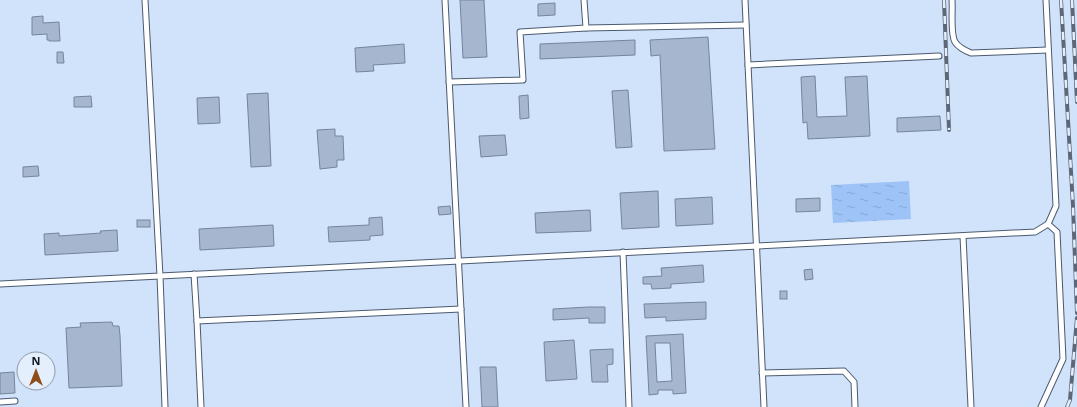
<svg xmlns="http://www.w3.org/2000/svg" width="1077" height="407" viewBox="0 0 1077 407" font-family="'Open Sans',sans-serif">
<defs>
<pattern id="water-ripples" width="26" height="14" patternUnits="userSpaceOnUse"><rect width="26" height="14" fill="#9dc3f7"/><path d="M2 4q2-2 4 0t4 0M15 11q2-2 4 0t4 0" fill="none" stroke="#86a7d3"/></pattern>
</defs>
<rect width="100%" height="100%" fill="#d1e3fb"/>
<path fill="url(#water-ripples)" d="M909,181L911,219L833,223L831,185Z"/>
<g fill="#a5b6ce" stroke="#74849b" fill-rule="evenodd">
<path d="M460,0H484L487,57L463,58Z"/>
<path d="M555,3V15L538,16V4Z"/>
<path d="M43,16V23L59,22L60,41H49V40H47V34L32,35V17Z"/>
<path d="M708,37L715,149L664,151L660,55L651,56L650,40Z"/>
<path d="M635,40V55L540,59V44Z"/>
<path d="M404,44L405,63L373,65L374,71L356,72L355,48Z"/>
<path d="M57,52H63L64,63H57Z"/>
<path d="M815,76L817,117L847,116L845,77L867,76L870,136L808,139L807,122L803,123L801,77Z"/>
<path d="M628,90L632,147L616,148L612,91Z"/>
<path d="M268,93L271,166L251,167L247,94Z"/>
<path d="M528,95L529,118L520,119L519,96Z"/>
<path d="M91,96L92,107H74V97Z"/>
<path d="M219,97L220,123L198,124L197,98Z"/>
<path d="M940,116L941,130L897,132V118Z"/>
<path d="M335,129V136H343L344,160H337V167L320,169L317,130Z"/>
<path d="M505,135L507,155L481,157L479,136Z"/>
<path d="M38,166L39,176L23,177V167Z"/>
<path d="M658,191L659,227L622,229L620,193Z"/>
<path d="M712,197L713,224L676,226L675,199Z"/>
<path d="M820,198V211L796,212V199Z"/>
<path d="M450,206L451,214L439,215L438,207Z"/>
<path d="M590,210L591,231L536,233L535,213Z"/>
<path d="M382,217L383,235L370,236V240L329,242L328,227L369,225V218Z"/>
<rect x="137" y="220" width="13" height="7"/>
<path d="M273,225L274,246L200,250L199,229Z"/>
<path d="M117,230L118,251L45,255L44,234L59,233V236L101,233L100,231Z"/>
<path d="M703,265L704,282L671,284V288L652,289L651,284H643V277L662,276L661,268Z"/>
<path d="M812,269L813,279L805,280L804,270Z"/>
<rect x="780" y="291" width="7" height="8"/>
<path d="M706,302V319L666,321V317L645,318L644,304Z"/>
<path d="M588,307H605V323H589V318L553,320V309Z"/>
<path d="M112,322L113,326H119L120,335L122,386L69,388L66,328L81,327L80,323Z"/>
<path d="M683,334L686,393L673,394V390H658V394L649,395L646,336ZM655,343H670L672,381L657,382Z"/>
<path d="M574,340L577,379L546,381L544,342Z"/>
<path d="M613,349V364L607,365L608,382H592L590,350Z"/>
<path d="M480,367H496L498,407H482Z"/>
<path d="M14,372L15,393L0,394V373Z"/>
</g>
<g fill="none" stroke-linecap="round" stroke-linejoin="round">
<defs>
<g id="service">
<path d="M445,0L466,407"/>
<path d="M584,0L586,28"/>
<path d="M745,0L764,407"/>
<path d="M952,0C953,11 950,33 955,42C959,48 966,51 971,53L1048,50"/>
<path d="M748,65L939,56"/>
<path d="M449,82L523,80L520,32L586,28L746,25"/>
<path d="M963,236L971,407"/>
<path d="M623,252L629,407"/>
<path d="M194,274L197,321L201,407"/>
<path d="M0,284L160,276L145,0"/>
<path d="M197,321L461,309"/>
<path d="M762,373L844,371L854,382L855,407"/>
<path d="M0,402L15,401"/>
<path d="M165,407L160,276L1035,232L1048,224L1056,206L1046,0"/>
<path d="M1041,407L1063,359L1057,232L1048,224"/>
</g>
</defs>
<use href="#service" stroke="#4b5a6f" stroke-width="7"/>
<use href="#service" stroke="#fff" stroke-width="5"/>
<defs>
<g id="rail">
<path d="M944,0L949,130"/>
<path d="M1061,0L1073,206L1077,313"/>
<path d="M1072,0L1077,102"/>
<path d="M1067,407L1070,400L1077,318"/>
</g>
</defs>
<use href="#rail" stroke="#5d6776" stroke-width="4"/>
<use href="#rail" stroke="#e4effe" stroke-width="2.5" stroke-dasharray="8" stroke-linecap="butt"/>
</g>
<g transform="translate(36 371)"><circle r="19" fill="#e4effe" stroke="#9099a5"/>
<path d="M0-3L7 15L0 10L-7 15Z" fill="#8f4d1a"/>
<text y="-6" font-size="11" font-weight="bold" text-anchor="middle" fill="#111720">N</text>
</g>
</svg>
